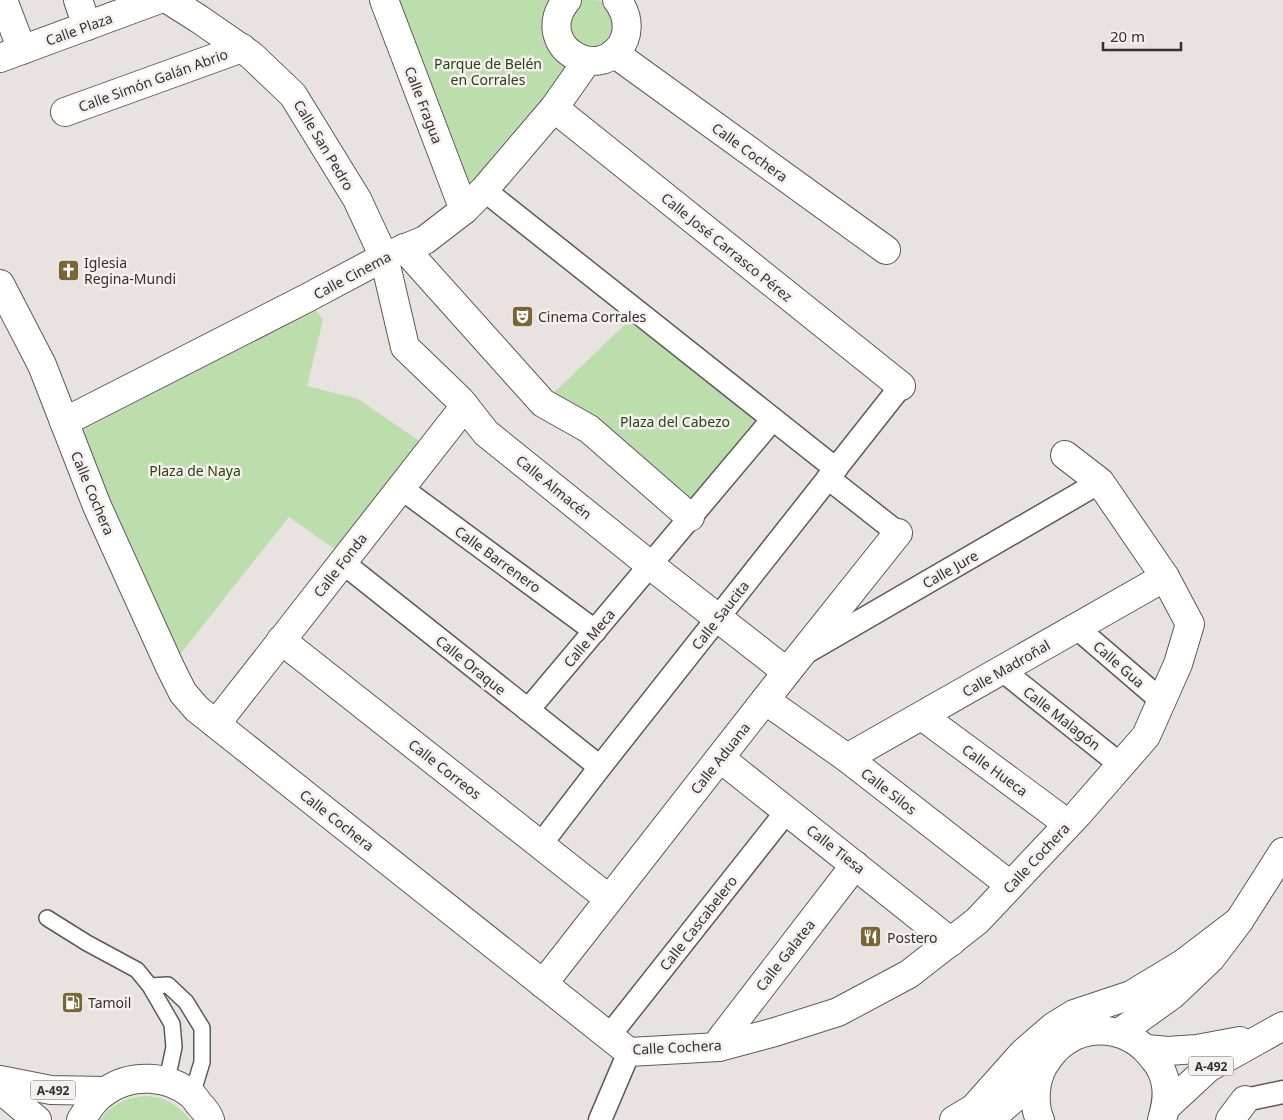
<svg xmlns="http://www.w3.org/2000/svg" width="1283" height="1120" viewBox="0 0 1283 1120" font-family="'Noto Sans',sans-serif">
<rect width="100%" height="100%" fill="#e8e2e0"/>
<g fill="#bcdead">
<path d="M384,0H564L560,9L577,58L464,210Z"/>
<path d="M583,0C604,0 604,0 617,16L608,50L573,48L566,14L579,1Z"/>
<path d="M307,298L323,320L307,386L358,399L431,449L346,557L289,517L170,667L64,422Z"/>
<path d="M638,312L773,419L690,517L543,403Z"/>
<path d="M145,1096C164,1096 179,1105 190,1120H100C111,1105 126,1097 145,1096Z"/>
</g>
<g fill="none" stroke-linecap="round" stroke-linejoin="round">
<defs>
<g id="service">
<path d="M47,918L87,943L137,970L150,986L172,1024L174,1047L170,1066L165,1081"/>
<path d="M150,986L168,985L186,1002L202,1028V1062L192,1095"/>
</g>
<g id="pedestrian">
<path d="M484,190L836,469"/>
<path d="M828,478L898,533"/>
<path d="M401,488L595,631"/>
<path d="M342,562L600,767"/>
<path d="M1077,628L1162,701"/>
<path d="M805,653L1100,482"/>
<path d="M1002,670L1121,765"/>
<path d="M528,710L773,419"/>
<path d="M541,844L600,767L901,386"/>
<path d="M609,1036L787,811"/>
<path d="M1245,1100L1283,1092"/>
<path d="M600,1120L629,1052"/>
</g>
<g id="minor">
<path d="M3,0L22,50"/>
<path d="M78,0L87,26"/>
<path d="M169,0L199,19L251,55L293,95L357,199L384,257L405,347L460,400L486,433L650,565L787,672"/>
<path d="M384,0L464,210"/>
<path d="M567,0C559,9 555,20 557,32C559,41 564,49 572,54C607,78 645,36 617,0"/>
<path d="M614,53L886,250"/>
<path d="M0,58L157,0"/>
<path d="M554,108L901,386"/>
<path d="M65,112L242,48"/>
<path d="M404,248L543,403L589,429L690,517"/>
<path d="M0,284L42,365L97,506L170,667L183,693L197,709L629,1052L719,1047L775,1032L838,1012L909,974L977,921L1078,814L1146,736L1178,664L1190,624L1165,577L1100,482L1065,455"/>
<path d="M64,422L307,298L384,257L425,240L464,210L484,190L554,108L587,61"/>
<path d="M281,640L609,899"/>
<path d="M765,700L847,758L1010,885"/>
<path d="M922,716L1068,824"/>
<path d="M216,724L465,406"/>
<path d="M720,758L951,942"/>
<path d="M847,758L1165,577"/>
<path d="M543,984L787,672L898,533"/>
<path d="M719,1047L721,1039L855,865"/>
<path d="M1230,1120L1245,1100"/>
</g>
<g id="primary">
<path d="M1147,1049L1168,1051L1197,1049L1240,1041"/>
<path d="M0,1080L51,1090L106,1091"/>
<path d="M0,1089L37,1120"/>
<path d="M1166,1107L1208,1068L1283,1026"/>
<path d="M81,1120C88,1109 95,1098 106,1091C131,1073 169,1075 192,1095C195,1098 197,1101 199,1104C204,1109 208,1114 210,1120"/>
<path d="M989,1120L1039,1076"/>
<path d="M1040,1120C1035,1109 1035,1095 1037,1083C1039,1070 1047,1059 1055,1050C1085,1020 1130,1026 1154,1059C1160,1066 1165,1077 1166,1086C1168,1098 1165,1109 1162,1120"/>
</g>
<g id="motorway">
<path d="M1119,1033L1172,995L1211,958L1239,921L1283,852"/>
<path d="M954,1120L974,1108L1023,1053L1053,1027L1074,1014L1131,995L1184,963L1239,921"/>
</g>
</defs>
<use href="#service" stroke="#5f5a58" stroke-width="18"/>
<use href="#pedestrian" stroke="#5f5a58" stroke-width="25"/>
<use href="#minor" stroke="#5f5a58" stroke-width="30"/>
<use href="#primary" stroke="#5f5a58" stroke-width="30"/>
<use href="#motorway" stroke="#5f5a58" stroke-width="30"/>
<use href="#service" stroke="#fff" stroke-width="15"/>
<use href="#pedestrian" stroke="#fff" stroke-width="22"/>
<use href="#minor" stroke="#fff" stroke-width="28"/>
<use href="#primary" stroke="#fff" stroke-width="28"/>
<use href="#motorway" stroke="#fff" stroke-width="28"/>
</g>
<defs>
<symbol id="church-square" viewBox="-11 -11 22 22"><rect x="-9" y="-9" width="18" height="18" rx="4" fill="#786634" stroke="#f5efed"/><path d="M-1.2-6h2.4v3.5h3.3v2.4h-3.3V6h-2.4V-.1h-3.3v-2.4h3.3Z" fill="#fff"/></symbol>
<symbol id="theatre-square" viewBox="-11 -11 22 22"><rect x="-9" y="-9" width="18" height="18" rx="4" fill="#786634" stroke="#f5efed"/><path d="M-5-5.5Q0-4 5-5.5V0Q5 5 0 6Q-5 5-5 0ZM-3.3-2.5H-1v1.5H-3.3ZM1-2.5H3.3v1.5H1ZM-2.8 1Q0 5.5 2.8 1Z" fill="#fff"/></symbol>
<symbol id="restaurant-square" viewBox="-11 -11 22 22"><rect x="-9" y="-9" width="18" height="18" rx="4" fill="#786634" stroke="#f5efed"/><path d="M-5-6h1v4h1v-4h1v4h1v-4h1v5L-1.5 .5V6h-2V.5L-5-1ZM5-6V6H3V1.5H1.5Q1.5-4 5-6Z" fill="#fff"/></symbol>
<symbol id="fuel-square" viewBox="-11 -11 22 22"><rect x="-9" y="-9" width="18" height="18" rx="4" fill="#786634" stroke="#f5efed"/><path d="M-5.5-6h7V0h2V4h1.3V-2.5L3-4.5l.8-.8L6-3V5H2.5V1h-1V6h-7ZM-4.2-4.7v3.2H.2V-4.7Z" fill="#fff"/></symbol>
</defs>
<g fill-rule="evenodd">
<use href="#church-square" x="56" y="258" width="25" height="25"/>
<use href="#theatre-square" x="510" y="304" width="25" height="25"/>
<use href="#restaurant-square" x="858" y="924" width="25" height="25"/>
<use href="#fuel-square" x="60" y="990" width="25" height="25"/>
</g>
<g text-anchor="middle" dominant-baseline="central" stroke-width="5" stroke-linejoin="round" paint-order="stroke">
<g fill="#f5efed" stroke="#6d6a69" stroke-width="1">
<rect x="1188.5" y="1056.5" width="45" height="19" rx="4"/>
<rect x="30.5" y="1080.5" width="45" height="19" rx="4"/>
</g>
<g font-size="12" font-weight="bold" fill="#333130">
<text x="1211" y="1066">A-492</text>
<text x="53" y="1090">A-492</text>
</g>
<g font-size="14" fill="#333130" stroke="#f5efed">
<text transform="translate(79 29) rotate(-20)">Calle Plaza</text>
<text transform="translate(153 80) rotate(-20)">Calle Simón Galán Abrio</text>
<text transform="translate(424 105) rotate(69)">Calle Fragua</text>
<text transform="translate(324 145) rotate(59)">Calle San Pedro</text>
<text transform="translate(750 152) rotate(36)">Calle Cochera</text>
<text transform="translate(727 247) rotate(39)">Calle José Carrasco Pérez</text>
<text transform="translate(352 275) rotate(-28)">Calle Cinema</text>
<text transform="translate(554 487) rotate(39)">Calle Almacén</text>
<text transform="translate(93 493) rotate(67)">Calle Cochera</text>
<text transform="translate(498 559) rotate(36)">Calle Barrenero</text>
<text transform="translate(340 565) rotate(-52)">Calle Fonda</text>
<text transform="translate(950 569) rotate(-30)">Calle Jure</text>
<text transform="translate(720 615) rotate(-52)">Calle Saucita</text>
<text transform="translate(589 638) rotate(-50)">Calle Meca</text>
<text transform="translate(1119 664) rotate(41)">Calle Gua</text>
<text transform="translate(471 665) rotate(39)">Calle Oraque</text>
<text transform="translate(1006 668) rotate(-30)">Calle Madroñal</text>
<text transform="translate(1062 718) rotate(38)">Calle Malagón</text>
<text transform="translate(720 758) rotate(-52)">Calle Aduana</text>
<text transform="translate(445 769) rotate(38)">Calle Correos</text>
<text transform="translate(995 770) rotate(36)">Calle Hueca</text>
<text transform="translate(889 791) rotate(38)">Calle Silos</text>
<text transform="translate(337 820) rotate(38)">Calle Cochera</text>
<text transform="translate(836 849) rotate(38)">Calle Tiesa</text>
<text transform="translate(1036 858) rotate(-47)">Calle Cochera</text>
<text transform="translate(698 923) rotate(-52)">Calle Cascabelero</text>
<text transform="translate(785 955) rotate(-52)">Calle Galatea</text>
<text transform="translate(677 1047) rotate(-3)">Calle Cochera</text>
</g>
<g font-size="14" fill="#254414" stroke="#f5efed">
<text x="488" y="63">Parque de Belén<tspan x="488" dy="16">en Corrales</tspan></text>
<text x="675" y="421">Plaza del Cabezo</text>
<text x="195" y="470">Plaza de Naya</text>
</g>
<g font-size="14" fill="#333130" stroke="#f5efed" text-anchor="start">
<text x="84" y="262">Iglesia<tspan x="84" dy="16">Regina-Mundi</tspan></text>
<text x="538" y="316">Cinema Corrales</text>
<text x="887" y="937">Postero</text>
<text x="88" y="1002">Tamoil</text>
</g>
</g>
<path d="M1103 42v8h78v-8" fill="none" stroke="#333130" stroke-width="2.5"/>
<text x="1110" y="42" font-size="15" fill="#333130" stroke="#f5efed" stroke-width="4" paint-order="stroke">20 m</text>
</svg>
